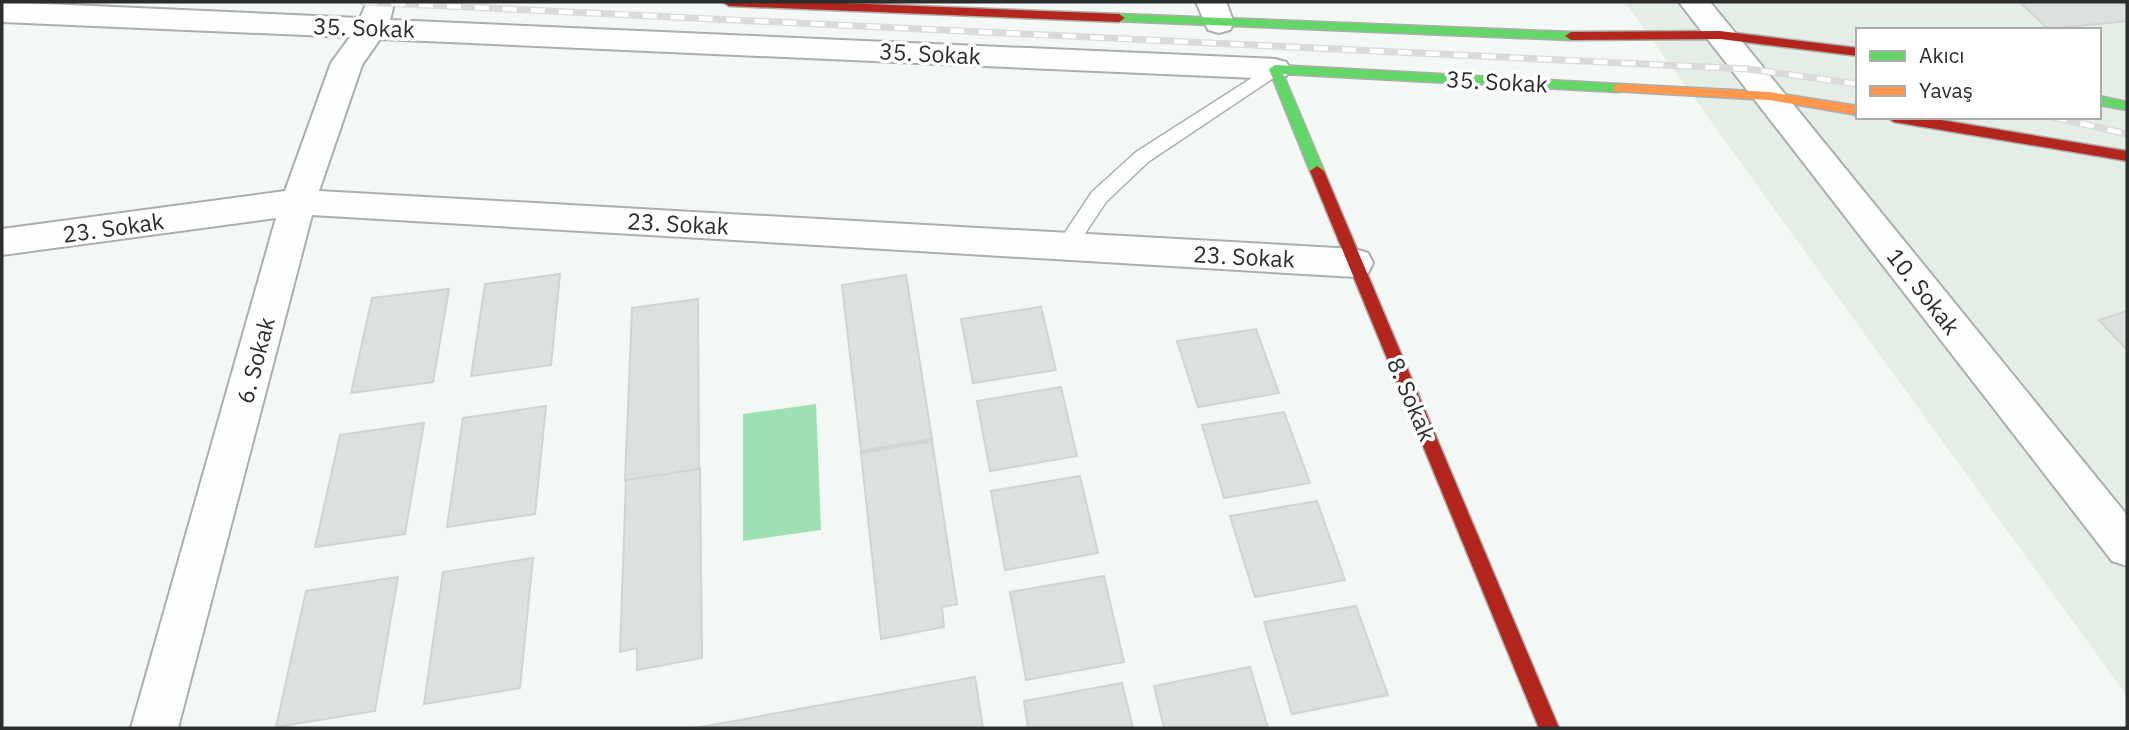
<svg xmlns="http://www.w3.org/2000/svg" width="2129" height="730" viewBox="0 0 2129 730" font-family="'IBM Plex Sans',sans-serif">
<rect width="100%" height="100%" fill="#f4f8f5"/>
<path fill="#e4eee6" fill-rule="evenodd" d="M1625,2H2127V696L1824,278ZM1858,30H2099V117H1858Z"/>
<path fill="#9de0b3" d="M816,404L821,530L743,541V414Z"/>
<g fill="#dde1de" stroke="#d0d4d1" stroke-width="2">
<path d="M2020,2H2127V21L2048,29Z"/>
<path d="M560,274L551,365L471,376L485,284Z"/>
<path d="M906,275L932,439L861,451L842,285Z"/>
<path d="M449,289L433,382L351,393L372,298Z"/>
<path d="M698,299L699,469L625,481L632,308Z"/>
<path d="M1041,307L1056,370L973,383L961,319Z"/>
<path d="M2127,311V350L2099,320Z"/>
<path d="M1256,329L1279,393L1198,407L1177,341Z"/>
<path d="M1061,387L1077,456L990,471L977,401Z"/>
<path d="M546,406L535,514L447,527L463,418Z"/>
<path d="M1284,412L1310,483L1224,498L1202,425Z"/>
<path d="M424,423L405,534L315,547L340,435Z"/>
<path d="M932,441L957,604L942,607L944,627L881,639L861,453Z"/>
<path d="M700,469L702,658L637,670V648L620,652L626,480Z"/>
<path d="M1080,476L1098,553L1005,570L991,491Z"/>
<path d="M1317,501L1345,580L1255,597L1230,516Z"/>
<path d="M533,558L520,688L424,704L443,572Z"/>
<path d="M1104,576L1124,662L1026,680L1010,592Z"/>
<path d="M398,577L375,711L276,727L306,591Z"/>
<path d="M1356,606L1388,695L1292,714L1264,622Z"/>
<path d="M1250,667L1268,728H1164L1154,686Z"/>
<path d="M975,677L983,728H695Z"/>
<path d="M1122,683L1133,728H1028L1024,701Z"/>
</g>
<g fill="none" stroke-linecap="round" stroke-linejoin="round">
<defs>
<path id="lane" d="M1275,63L1281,65L1284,69L1281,73L1148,162L1106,202L1074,250L1067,252L1060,250L1057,245L1060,240L1092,192L1136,152Z"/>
<g id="street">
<path d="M2,2L360,18L367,2H389L393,8L390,20L1275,59L1286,62L1291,69L1286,76L1275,79L380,39L362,65L319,191L1355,249L1368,253L1373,263L1368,273L1355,277L312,215L178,728H131L276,218L2,255V229L285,191L331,63L350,37L2,22Z"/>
<path d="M1196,2H1226L1234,23L1230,30L1219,33L1208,30Z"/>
<path d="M1679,2H1710L2127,515V566L2112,561Z"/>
</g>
<g id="fast">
<path d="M1119,14L1571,32L1577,36L1571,40L1115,21L1113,18Z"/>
<path d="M1275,65L1619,84L1626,88L1619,92L1283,74L1324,171L1317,176L1310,171L1269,69Z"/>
<path d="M2099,96L2127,102V110L2099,105Z"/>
</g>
<path id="slow" d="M1619,84L1769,92L1858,106V115L1769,100L1614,91V85Z"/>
<g id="jam">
<path d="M723,2H817L1119,14L1125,18L1119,22L729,6Z"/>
<path d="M1720,31L1858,48V56L1720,39L1571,40L1565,36L1571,32Z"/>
<path d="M1887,117H1923L2127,151V161L1894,122Z"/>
<path d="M1317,166L1324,171L1559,728H1539L1310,171Z"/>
</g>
</defs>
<use href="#lane" stroke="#acaeac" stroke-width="3"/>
<use href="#street" stroke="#acaeac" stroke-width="4"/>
<use href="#fast" stroke="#acaeac" stroke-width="3"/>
<use href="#slow" stroke="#acaeac" stroke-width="3"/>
<use href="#jam" stroke="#acaeac" stroke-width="3"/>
<use href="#lane" fill="#fdfefe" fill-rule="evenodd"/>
<use href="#street" fill="#fdfefe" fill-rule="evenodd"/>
<use href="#fast" fill="#63d668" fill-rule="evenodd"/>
<use href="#slow" fill="#ff974d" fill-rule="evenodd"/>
<use href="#jam" fill="#b3261e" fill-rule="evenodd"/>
<defs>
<g id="rail">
<path d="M363,2L1748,69L1858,84"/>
<path d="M2053,117L2127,134"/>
</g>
</defs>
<use href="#rail" stroke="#dadada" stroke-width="7"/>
<use href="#rail" stroke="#fff" stroke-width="4.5" stroke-dasharray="14" stroke-linecap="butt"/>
</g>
<g text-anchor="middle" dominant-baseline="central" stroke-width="7" stroke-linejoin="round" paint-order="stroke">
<g font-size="23" fill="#2b2e2c" stroke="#fff">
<text transform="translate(364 27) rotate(2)">35. Sokak</text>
<text transform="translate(930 53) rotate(3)">35. Sokak</text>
<text transform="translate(1497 81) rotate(3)">35. Sokak</text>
<text transform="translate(678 223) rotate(3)">23. Sokak</text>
<text transform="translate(113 227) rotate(-8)">23. Sokak</text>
<text transform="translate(1244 256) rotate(3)">23. Sokak</text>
<text transform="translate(1924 291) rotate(52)">10. Sokak</text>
<text transform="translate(255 360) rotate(-75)">6. Sokak</text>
<text transform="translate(1412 399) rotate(67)">8. Sokak</text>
</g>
</g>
<rect width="2129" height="730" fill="none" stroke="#2b2e2c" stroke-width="7"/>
<rect x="1856" y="28" width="245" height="91" fill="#ffffff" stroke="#aaabab" stroke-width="2"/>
<rect x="1870" y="51" width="35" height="10" fill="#63d668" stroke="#aaabab" stroke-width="2"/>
<text x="1919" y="63" font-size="21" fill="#2b2e2c">Akıcı</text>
<rect x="1870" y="86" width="35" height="10" fill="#ff974d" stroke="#aaabab" stroke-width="2"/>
<text x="1919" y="98" font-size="21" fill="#2b2e2c">Yavaş</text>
</svg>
